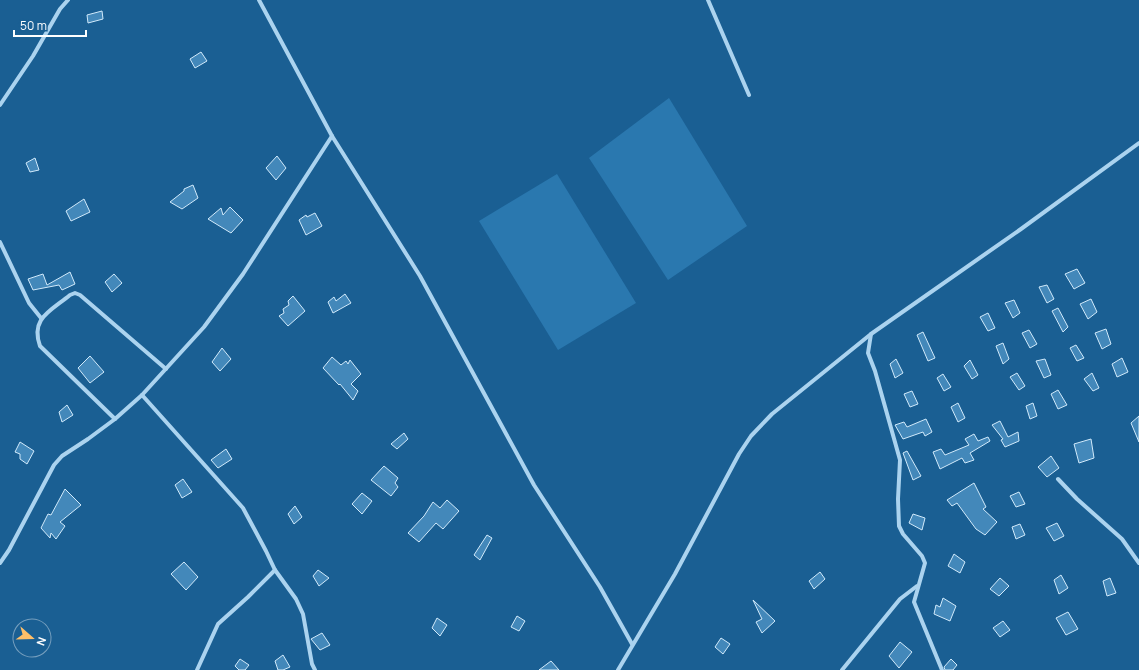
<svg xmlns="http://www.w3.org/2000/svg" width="1139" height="670" viewBox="0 0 1139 670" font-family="Manrope,sans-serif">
<rect width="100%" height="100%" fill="#1a5f93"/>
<g fill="#2a78af">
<path d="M669,98L747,226L668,280L589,158Z"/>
<path d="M557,174L636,303L558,350L479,221Z"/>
</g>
<g fill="#4388ba" stroke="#d1eafb">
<path d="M102,11L103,19L88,23L87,15Z"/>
<path d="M201,52L207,61L195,68L190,59Z"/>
<path d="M277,156L286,168L276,180L266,168Z"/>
<path d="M35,158L39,170L30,172L26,163Z"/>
<path d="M193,185L198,198L182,209L170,202L184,191V189Z"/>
<path d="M84,199L90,212L71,221L66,211Z"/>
<path d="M230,207L243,220L231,233L208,219L221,208L223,215Z"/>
<path d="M315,213L322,226L306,235L299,220L306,215L307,217Z"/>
<path d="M1077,269L1085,283L1074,289L1065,274Z"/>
<path d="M70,272L75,284L62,290L59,285L33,290L28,279L43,274L47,285Z"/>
<path d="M114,274L122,283L112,292L105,282Z"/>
<path d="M1047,285L1054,299L1047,303L1039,287Z"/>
<path d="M345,294L351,303L333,313L328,302L334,297L336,301Z"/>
<path d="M293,296L305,311L288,326L279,316L284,313L283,309L289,305L288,301Z"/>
<path d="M1091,299L1097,312L1088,319L1080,304Z"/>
<path d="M1014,300L1020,313L1013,318L1005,303Z"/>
<path d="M1058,308L1068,327L1063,332L1052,311Z"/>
<path d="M988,313L995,328L988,331L980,317Z"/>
<path d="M1106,329L1111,344L1102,349L1095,333Z"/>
<path d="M1029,330L1037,344L1030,348L1022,333Z"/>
<path d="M923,332L935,358L928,361L917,335Z"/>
<path d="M1003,343L1009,359L1003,364L996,346Z"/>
<path d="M1076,345L1084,358L1077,361L1070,348Z"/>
<path d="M222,348L231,359L220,371L212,362Z"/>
<path d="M90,356L104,372L90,383L78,368Z"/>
<path d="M332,357L341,365L346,361L348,364L350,360L361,374L351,384L358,391L353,400L340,384L339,385L323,368Z"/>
<path d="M1122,358L1128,372L1117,377L1112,364Z"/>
<path d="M896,359L903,373L895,378L890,364Z"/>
<path d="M1045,359L1051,375L1044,378L1036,361Z"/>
<path d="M970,360L978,375L972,379L964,366Z"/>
<path d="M1017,373L1025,386L1019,390L1010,377Z"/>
<path d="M1092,373L1099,388L1093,391L1084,379Z"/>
<path d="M943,374L951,387L944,391L937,378Z"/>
<path d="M1058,390L1067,405L1058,409L1051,394Z"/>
<path d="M912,391L918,404L910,407L904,394Z"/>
<path d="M958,403L965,418L958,422L951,407Z"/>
<path d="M1033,403L1037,416L1030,419L1026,406Z"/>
<path d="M67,405L73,415L62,422L59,412Z"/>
<path d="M1139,416V442L1131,423Z"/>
<path d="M926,419L932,432L925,436L923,432L903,439L895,425L904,422L907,427Z"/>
<path d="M1000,421L1008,437L1018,432L1019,441L1005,447L1001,440L1003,439L992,425Z"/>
<path d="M404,433L408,439L397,449L391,444Z"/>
<path d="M974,434L978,441L988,437L990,441L970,453L974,460L965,463L962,458L940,469L933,452L941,449L945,455L969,445L965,439Z"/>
<path d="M1091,439L1094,458L1079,463L1074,444Z"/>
<path d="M20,442L34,451L27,464L20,459V454L15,452Z"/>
<path d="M226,449L232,459L218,468L211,460Z"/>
<path d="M907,451L921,476L913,480L903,453Z"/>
<path d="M1051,456L1059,468L1047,477L1038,467Z"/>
<path d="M384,466L398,478L395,483L398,487L391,496L371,480Z"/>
<path d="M183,479L192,492L182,498L175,485Z"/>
<path d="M974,483L986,507L983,509L997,522L985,535L976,529L957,503L952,506L947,500Z"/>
<path d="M65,489L81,505L60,522L65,526L56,539L51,533L50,538L41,528L48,514L51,515Z"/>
<path d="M1019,492L1025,504L1016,507L1010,496Z"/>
<path d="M362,493L372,501L362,514L352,504Z"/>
<path d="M447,500L459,511L443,529L436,523L419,542L408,533L424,516L433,502L440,508Z"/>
<path d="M295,506L302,517L294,524L288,514Z"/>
<path d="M913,514L925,518L922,530L909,523Z"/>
<path d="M1057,523L1064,536L1054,541L1046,528Z"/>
<path d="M1020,524L1025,535L1016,539L1012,527Z"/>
<path d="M487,535L492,538L480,560L474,555Z"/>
<path d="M954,554L965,562L960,573L948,566Z"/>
<path d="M184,562L198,577L186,590L171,574Z"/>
<path d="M318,570L329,578L319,586L313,576Z"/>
<path d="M820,572L825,579L814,589L809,581Z"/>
<path d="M1061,575L1068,588L1059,594L1054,580Z"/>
<path d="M1000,578L1009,586L999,596L990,589Z"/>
<path d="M1110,578L1116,593L1107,596L1103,581Z"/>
<path d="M943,598L956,606L950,621L934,614L936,605L940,607Z"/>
<path d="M753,600L775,621L762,633L756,622L762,619Z"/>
<path d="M1068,612L1078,629L1066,635L1056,618Z"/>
<path d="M517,616L525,621L519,631L511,627Z"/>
<path d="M437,618L447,625L440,636L432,628Z"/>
<path d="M1003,621L1010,630L1000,637L993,628Z"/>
<path d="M322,633L330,645L320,650L311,639Z"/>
<path d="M721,638L730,644L723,654L715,647Z"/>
<path d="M900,642L912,652L899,668L889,656Z"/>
<path d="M283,655L290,667L283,670H278L275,661Z"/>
<path d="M240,659L249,665L245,670H239L235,666Z"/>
<path d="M951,659L957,665L953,670H945L944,667Z"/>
<path d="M551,661L559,670H539Z"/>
</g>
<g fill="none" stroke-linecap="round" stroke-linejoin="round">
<g stroke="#abd3ef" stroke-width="4">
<path d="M259,0L332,136L420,276L534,485L600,587L632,644"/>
<path d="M708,0L749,95"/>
<path d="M0,105L33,56L60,9L68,0"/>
<path d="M0,242L29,303L41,318"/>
<path d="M871,334L868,353L875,371L900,460L898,499L899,526L903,534L922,556L925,563L914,602L942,670"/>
<path d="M142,395L243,508L266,551L275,570L296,599L303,614L312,664L315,670"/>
<path d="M115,419L40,346C30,318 51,311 70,295L75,293L80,295L166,369"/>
<path d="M1058,479L1077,499L1122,539L1139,563"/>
<path d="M0,563L9,550L54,465L62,456L88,439L115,419L142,395L204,327L243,274L332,136"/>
<path d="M197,670L218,624L248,597L275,570"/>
<path d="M618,670L675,574L739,454L751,436L772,414L871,334L1021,229L1139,143"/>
<path d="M842,670L900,599L917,586"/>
</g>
</g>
<g transform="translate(32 638) rotate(110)"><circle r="19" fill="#1a5f93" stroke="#769fbe"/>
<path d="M0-3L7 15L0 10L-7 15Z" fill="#ffbf69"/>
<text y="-6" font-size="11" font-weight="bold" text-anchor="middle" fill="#ffffff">N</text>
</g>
<path d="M14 30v6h72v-6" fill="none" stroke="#ffffff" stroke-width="2"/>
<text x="20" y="30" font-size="12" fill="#ffffff" stroke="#1a5f93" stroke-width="3" paint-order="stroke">50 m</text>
</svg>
